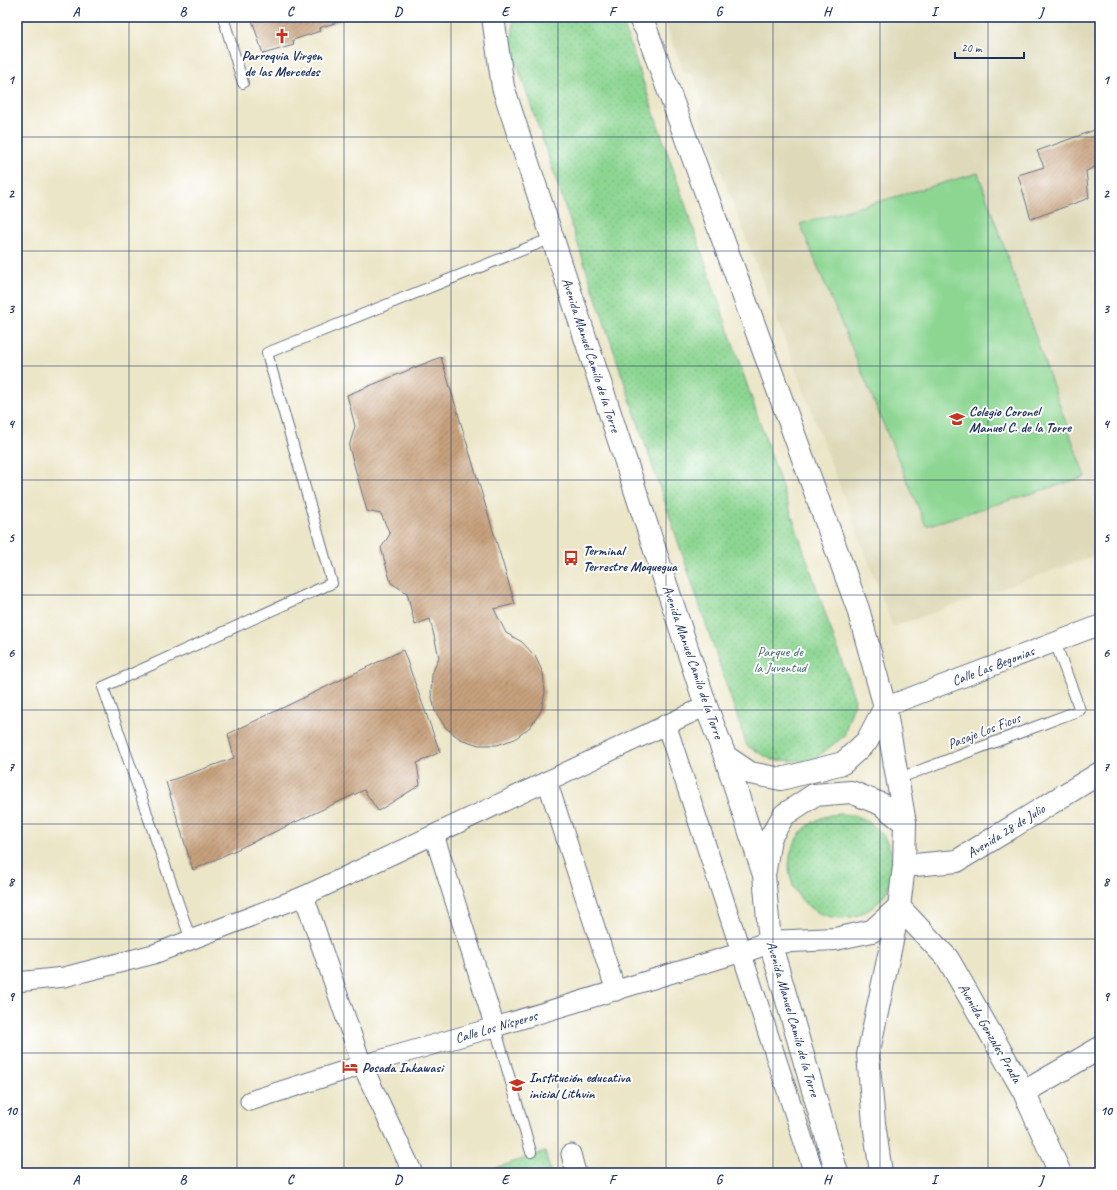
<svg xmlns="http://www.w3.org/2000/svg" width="1117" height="1190" viewBox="0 0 1117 1190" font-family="Caveat,sans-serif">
<defs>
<pattern id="park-dots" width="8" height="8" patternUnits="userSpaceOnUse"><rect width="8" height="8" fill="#8cd692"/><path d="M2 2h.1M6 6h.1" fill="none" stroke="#78b880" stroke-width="1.8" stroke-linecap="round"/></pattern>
<pattern id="building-hatch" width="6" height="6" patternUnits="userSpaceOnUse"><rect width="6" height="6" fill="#c7a17d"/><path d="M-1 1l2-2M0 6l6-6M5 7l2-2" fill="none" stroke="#a1846a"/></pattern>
</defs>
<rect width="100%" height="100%" fill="#fff"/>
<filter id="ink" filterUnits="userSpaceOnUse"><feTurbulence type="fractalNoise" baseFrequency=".025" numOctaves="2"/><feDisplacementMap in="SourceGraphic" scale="8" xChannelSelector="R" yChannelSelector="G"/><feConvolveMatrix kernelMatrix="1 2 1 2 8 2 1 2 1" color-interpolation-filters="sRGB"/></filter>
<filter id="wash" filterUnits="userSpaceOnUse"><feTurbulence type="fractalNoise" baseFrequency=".012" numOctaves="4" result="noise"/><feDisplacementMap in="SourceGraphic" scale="16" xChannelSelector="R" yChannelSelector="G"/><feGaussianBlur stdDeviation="0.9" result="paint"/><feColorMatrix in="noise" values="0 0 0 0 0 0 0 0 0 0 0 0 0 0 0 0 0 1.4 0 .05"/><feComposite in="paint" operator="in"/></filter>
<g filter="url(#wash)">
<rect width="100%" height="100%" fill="#ece6c8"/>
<path fill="#ded9b8" d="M663,17H1100V551L1090,557L893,627L698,111L703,103L693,76L683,71Z"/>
<g fill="url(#park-dots)" stroke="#548278">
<path d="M513,17H621L855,700L844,736L812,761L772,760L747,746L512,49Z"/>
<circle cx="841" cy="866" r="52"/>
<path d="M545,1152L551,1173H479Z"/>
</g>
<path fill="#8cd692" stroke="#548278" d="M978,173L1085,477L926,526L800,224Z"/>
<g id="blocks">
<g fill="url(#building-hatch)">
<path d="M251,17H353L319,28L320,31L293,40L294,45L263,54Z"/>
<path d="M1100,128V165L1086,171L1089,198L1031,219L1018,175L1044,167L1037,151Z"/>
<path d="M441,357L515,604L494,609L506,633L522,642L535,656L543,673L545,692L541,711L530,727L515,739L497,745H479L460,739L445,727L435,711L431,693L432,674L439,657L430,619L415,625L407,593L391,583L381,548L390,534L381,514L367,511L349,447L355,426L347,395Z"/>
<path d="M403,650L440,752L417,763L420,785L378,811L364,790L193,870L166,782L234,758L228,734Z"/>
</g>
</g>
</g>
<g filter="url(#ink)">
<use href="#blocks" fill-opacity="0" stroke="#646f83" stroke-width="1"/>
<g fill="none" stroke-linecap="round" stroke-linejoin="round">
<defs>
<g id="service">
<path d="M223,17L243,83"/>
<path d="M897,779L1080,710L1055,642"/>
<path d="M191,940L103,687L332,583L267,353L552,238"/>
<path d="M495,1027L531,1152"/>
</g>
<g id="minor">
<path d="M885,707L1100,625"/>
<path d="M666,724L814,1173"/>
<path d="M547,781L616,991"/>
<path d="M434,835L495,1027"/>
<path d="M304,896L362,1065L413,1173"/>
<path d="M17,982L64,977L154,954L304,896L706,706"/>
<path d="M250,1101L362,1065L495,1027L742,952"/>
<path d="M571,1154L576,1173"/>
</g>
<g id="tertiary">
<path d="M904,866L957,861L1100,773"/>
<path d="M899,907L948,959L1024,1092L1060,1173"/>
<path d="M742,952L770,942"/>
<path d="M1024,1092L1100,1048"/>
</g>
<g id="primary">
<path d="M493,17L503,87L706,706L725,756L764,875L770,942L837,1173"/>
<path d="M639,17L646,29L858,609L885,707L905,823L904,866L899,907L868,1055L874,1123L881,1173"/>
<path d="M725,756L750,773L781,779L843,763L867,741L885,707"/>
<path d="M765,870L770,838L784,815L814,795L851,792L881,804L905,823"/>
<path d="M770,942L835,939L872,931L899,907"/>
</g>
</defs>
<use href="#service" stroke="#646f83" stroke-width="12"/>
<use href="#minor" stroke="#646f83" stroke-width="21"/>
<use href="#tertiary" stroke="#646f83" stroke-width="24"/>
<use href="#primary" stroke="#646f83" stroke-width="24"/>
<use href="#service" stroke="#fff" stroke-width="10"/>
<use href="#minor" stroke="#fff" stroke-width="19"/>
<use href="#tertiary" stroke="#fff" stroke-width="22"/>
<use href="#primary" stroke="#fff" stroke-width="22"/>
</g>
</g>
<path fill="none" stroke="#1b2f5e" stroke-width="1" stroke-opacity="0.55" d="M129,17V1173M237,17V1173M344,17V1173M451,17V1173M558,17V1173M666,17V1173M773,17V1173M880,17V1173M988,17V1173M17,137H1100M17,251H1100M17,366H1100M17,480H1100M17,595H1100M17,710H1100M17,824H1100M17,939H1100M17,1053H1100"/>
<defs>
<symbol id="church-bare" viewBox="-9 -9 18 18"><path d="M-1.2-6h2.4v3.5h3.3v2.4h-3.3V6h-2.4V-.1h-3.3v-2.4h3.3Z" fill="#c8321e" stroke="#fff" stroke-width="2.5" paint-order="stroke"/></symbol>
<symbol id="school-bare" viewBox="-9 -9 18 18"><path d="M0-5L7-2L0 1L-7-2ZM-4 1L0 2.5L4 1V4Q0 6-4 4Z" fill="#c8321e" stroke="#fff" stroke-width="2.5" paint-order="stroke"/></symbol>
<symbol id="bus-bare" viewBox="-9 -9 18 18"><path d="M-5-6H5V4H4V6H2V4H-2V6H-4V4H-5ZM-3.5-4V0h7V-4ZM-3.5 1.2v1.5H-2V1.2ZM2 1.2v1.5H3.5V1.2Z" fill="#c8321e" stroke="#fff" stroke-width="2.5" paint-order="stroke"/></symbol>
<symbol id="hotel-bare" viewBox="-9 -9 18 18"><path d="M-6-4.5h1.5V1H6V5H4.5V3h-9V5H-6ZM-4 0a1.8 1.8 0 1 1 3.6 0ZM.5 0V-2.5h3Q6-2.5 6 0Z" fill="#c8321e" stroke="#fff" stroke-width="2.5" paint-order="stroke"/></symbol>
</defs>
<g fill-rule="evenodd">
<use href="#church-bare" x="271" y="25" width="22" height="22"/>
<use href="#school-bare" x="946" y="408" width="22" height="22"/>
<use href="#bus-bare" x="560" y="547" width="22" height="22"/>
<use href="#hotel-bare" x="339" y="1056" width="22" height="22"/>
<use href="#school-bare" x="506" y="1074" width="22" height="22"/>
</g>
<g text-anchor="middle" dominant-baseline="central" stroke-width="4" stroke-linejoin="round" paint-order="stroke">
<g font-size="14" font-weight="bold" fill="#1b2f5e" stroke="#fff" text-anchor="start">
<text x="282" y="55" text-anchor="middle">Parroquia Virgen<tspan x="282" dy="16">de las Mercedes</tspan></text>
<text x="969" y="411">Colegio Coronel<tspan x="969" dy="16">Manuel C. de la Torre</tspan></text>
<text x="583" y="550">Terminal<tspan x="583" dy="16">Terrestre Moquegua</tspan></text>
<text x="362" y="1067">Posada Inkawasi</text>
<text x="529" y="1077">Institución educativa<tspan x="529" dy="16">inicial Lithvin</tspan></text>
</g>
<g font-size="14" fill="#1b2f5e" stroke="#fff">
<text transform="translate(591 355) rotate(72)">Avenida Manuel Camilo de la Torre</text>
<text transform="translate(693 662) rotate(71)">Avenida Manuel Camilo de la Torre</text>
<text transform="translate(993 666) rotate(-21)">Calle Las Begonias</text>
<text transform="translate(984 731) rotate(-21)">Pasaje Los Ficus</text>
<text transform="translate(1006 831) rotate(-32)">Avenida 28 de Julio</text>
<text transform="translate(793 1019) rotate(74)">Avenida Manuel Camilo de la Torre</text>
<text transform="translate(496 1027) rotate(-16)">Calle Los Nísperos</text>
<text transform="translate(990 1033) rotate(60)">Avenida Gonzales Prada</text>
</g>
<g font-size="14" fill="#3d616e" stroke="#fff">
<text x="780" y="651">Parque de<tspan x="780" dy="16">la Juventud</tspan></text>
</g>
</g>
<rect width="1117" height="1190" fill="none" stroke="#fff" stroke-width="44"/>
<path d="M955 52v6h69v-6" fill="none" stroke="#1b2f5e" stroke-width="2"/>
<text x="961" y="52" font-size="12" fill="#1b2f5e" stroke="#ffffff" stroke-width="3" paint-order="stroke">20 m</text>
<rect x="22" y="22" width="1073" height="1146" fill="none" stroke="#1b2f5e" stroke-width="1.5"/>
<g font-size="13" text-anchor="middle" font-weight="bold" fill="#1b2f5e">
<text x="76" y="16">A</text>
<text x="183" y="16">B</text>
<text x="290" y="16">C</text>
<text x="398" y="16">D</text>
<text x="505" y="16">E</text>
<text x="612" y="16">F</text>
<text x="719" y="16">G</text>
<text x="827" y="16">H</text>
<text x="934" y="16">I</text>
<text x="1041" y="16">J</text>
<text x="11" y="84">1</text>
<text x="1106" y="84">1</text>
<text x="11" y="198">2</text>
<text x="1106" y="198">2</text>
<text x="11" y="313">3</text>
<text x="1106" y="313">3</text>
<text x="11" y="428">4</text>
<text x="1106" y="428">4</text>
<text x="11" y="542">5</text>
<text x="1106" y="542">5</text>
<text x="11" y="657">6</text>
<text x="1106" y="657">6</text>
<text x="11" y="771">7</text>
<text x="1106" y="771">7</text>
<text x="11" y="886">8</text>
<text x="1106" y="886">8</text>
<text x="11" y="1001">9</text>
<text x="1106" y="1001">9</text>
<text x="11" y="1115">10</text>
<text x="1106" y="1115">10</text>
<text x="76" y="1184">A</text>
<text x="183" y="1184">B</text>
<text x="290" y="1184">C</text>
<text x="398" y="1184">D</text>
<text x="505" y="1184">E</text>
<text x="612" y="1184">F</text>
<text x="719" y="1184">G</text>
<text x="827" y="1184">H</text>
<text x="934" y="1184">I</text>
<text x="1041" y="1184">J</text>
</g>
</svg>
